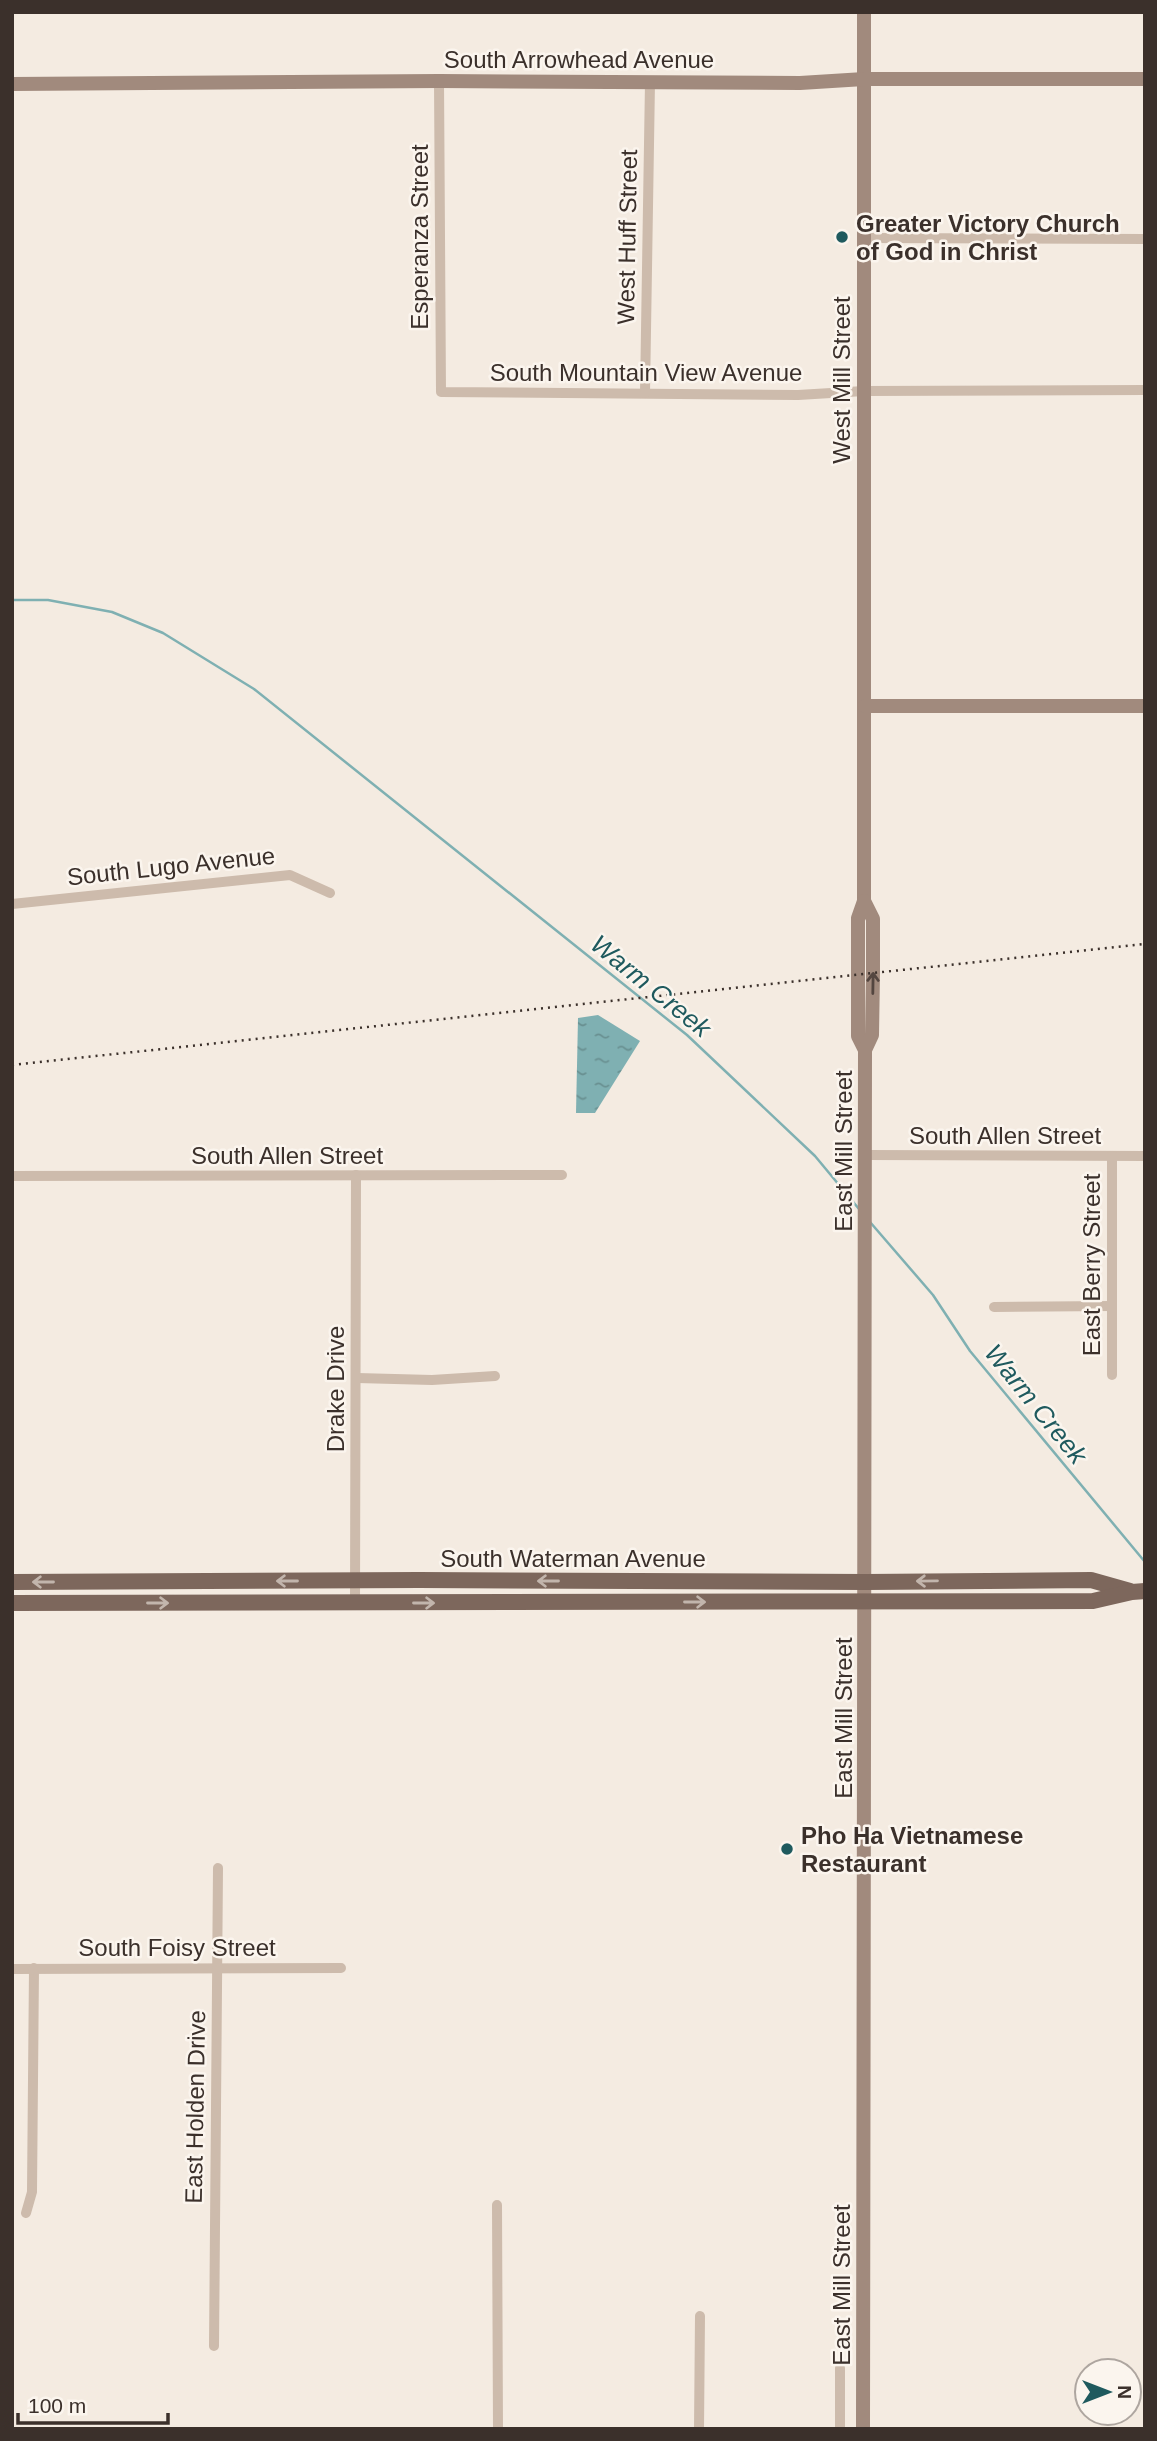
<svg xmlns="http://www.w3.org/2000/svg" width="1157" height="2441" viewBox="0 0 1157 2441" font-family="Helvetica,sans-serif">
<defs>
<pattern id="water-ripples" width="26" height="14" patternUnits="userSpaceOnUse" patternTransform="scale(1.75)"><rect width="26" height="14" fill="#7fb0b2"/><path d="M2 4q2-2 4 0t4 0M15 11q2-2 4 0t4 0" fill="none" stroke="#699091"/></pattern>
</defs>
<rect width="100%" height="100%" fill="#f4ebe1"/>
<path fill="url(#water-ripples)" d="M598,1015L640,1041L595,1113H576L578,1018Z"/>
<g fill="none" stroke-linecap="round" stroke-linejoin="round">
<g stroke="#7fb0b2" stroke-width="2.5">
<path d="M12,600H48L112,612L163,633L254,689L687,1035L815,1156L859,1209"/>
<path d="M870,1222L933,1295L970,1351L1145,1562"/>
</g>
<g stroke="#cdbbac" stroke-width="10">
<path d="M439,81L441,392L798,395L864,391L1145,390"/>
<path d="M864,238L1145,239"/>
<path d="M645,393L650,82"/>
<path d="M12,904L290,875L330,893"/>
<path d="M866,1155L1145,1156"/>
<path d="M12,1176L562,1175"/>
<path d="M994,1307L1112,1306"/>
<path d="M1112,1375V1156"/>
<path d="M357,1378L432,1380L495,1376"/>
<path d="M355,1603L356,1175"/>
<path d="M12,1969L341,1968"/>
<path d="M497,2205L498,2429"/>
<path d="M26,2213L32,2192L34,1968"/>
<path d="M214,2346L218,1868"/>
<path d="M840,2368V2429"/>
<path d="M699,2429L700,2316"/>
</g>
<g stroke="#a18a7d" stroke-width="14">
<path d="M864,12V901L858,918V1036L865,1050"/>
<path d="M12,84L439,81L800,83L864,79H1145"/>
<path d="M865,706H1145"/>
<path d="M863,2429L865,1050L872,1035L873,973V919L864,901"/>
</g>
<g stroke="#7d675c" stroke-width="16">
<path d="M12,1582L419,1580L866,1582L1091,1580L1130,1591"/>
<path d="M12,1603L1093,1601L1132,1592L1145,1591"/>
</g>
<path stroke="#3b302b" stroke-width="2.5" stroke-dasharray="2 5" stroke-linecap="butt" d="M12,1065L1145,944"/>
</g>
<defs><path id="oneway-shaft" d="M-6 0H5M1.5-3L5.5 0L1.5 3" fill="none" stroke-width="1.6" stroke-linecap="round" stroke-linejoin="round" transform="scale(1.75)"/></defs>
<use stroke="#544640" href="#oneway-shaft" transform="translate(873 983) rotate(-89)"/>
<g stroke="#c2b5ac">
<use href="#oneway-shaft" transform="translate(287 1581) rotate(180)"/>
<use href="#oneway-shaft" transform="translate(548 1581) rotate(-180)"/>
<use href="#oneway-shaft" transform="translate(927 1581) rotate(179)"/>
<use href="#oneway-shaft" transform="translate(43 1582) rotate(180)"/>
<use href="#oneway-shaft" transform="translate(695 1602)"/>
<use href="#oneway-shaft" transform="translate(158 1603)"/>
<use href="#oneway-shaft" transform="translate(424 1603)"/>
</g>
<g fill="#1f5a5e" stroke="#fbf5ee" stroke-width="2.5">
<circle cx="842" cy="237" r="7"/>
<circle cx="787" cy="1849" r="7"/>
</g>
<g text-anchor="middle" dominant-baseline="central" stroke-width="5" stroke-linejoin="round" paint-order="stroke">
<g font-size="24" fill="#3b302b" stroke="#fbf5ee">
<text x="579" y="59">South Arrowhead Avenue</text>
<text transform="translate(419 237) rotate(-90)">Esperanza Street</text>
<text transform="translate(627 237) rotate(-89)">West Huff Street</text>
<text x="646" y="372">South Mountain View Avenue</text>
<text transform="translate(841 380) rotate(-90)">West Mill Street</text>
<text transform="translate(171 866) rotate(-6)">South Lugo Avenue</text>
<text x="1005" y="1135">South Allen Street</text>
<text transform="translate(843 1151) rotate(-90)">East Mill Street</text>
<text x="287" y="1155">South Allen Street</text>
<text transform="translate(1091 1265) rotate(-90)">East Berry Street</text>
<text transform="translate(335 1389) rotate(-90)">Drake Drive</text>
<text x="573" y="1558">South Waterman Avenue</text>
<text transform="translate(843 1718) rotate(-90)">East Mill Street</text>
<text x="177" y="1947">South Foisy Street</text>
<text transform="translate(195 2107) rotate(-89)">East Holden Drive</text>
<text transform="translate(841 2285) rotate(-90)">East Mill Street</text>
</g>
<g font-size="24" font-weight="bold" fill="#3b302b" stroke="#fbf5ee" text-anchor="start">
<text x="856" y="223">Greater Victory Church<tspan x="856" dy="28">of God in Christ</tspan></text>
<text x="801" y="1835">Pho Ha Vietnamese<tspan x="801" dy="28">Restaurant</tspan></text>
</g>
<g font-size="26" font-style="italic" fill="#1f5a5e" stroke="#fbf5ee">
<text transform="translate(651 986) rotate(39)">Warm Creek</text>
<text transform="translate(1036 1404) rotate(51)">Warm Creek</text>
</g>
</g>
<rect width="1157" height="2441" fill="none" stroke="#3b302b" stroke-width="28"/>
<g transform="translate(1108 2392) rotate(90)"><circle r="33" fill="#fbf5ee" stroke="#aea6a0" stroke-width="2"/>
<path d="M0-5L12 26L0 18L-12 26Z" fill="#1f5a5e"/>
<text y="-10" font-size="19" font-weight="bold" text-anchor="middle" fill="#3b302b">N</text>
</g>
<path d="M18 2413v10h150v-10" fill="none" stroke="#3b302b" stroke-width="3.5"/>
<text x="28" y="2413" font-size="21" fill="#3b302b" stroke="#fbf5ee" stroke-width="5" paint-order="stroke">100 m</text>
</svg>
